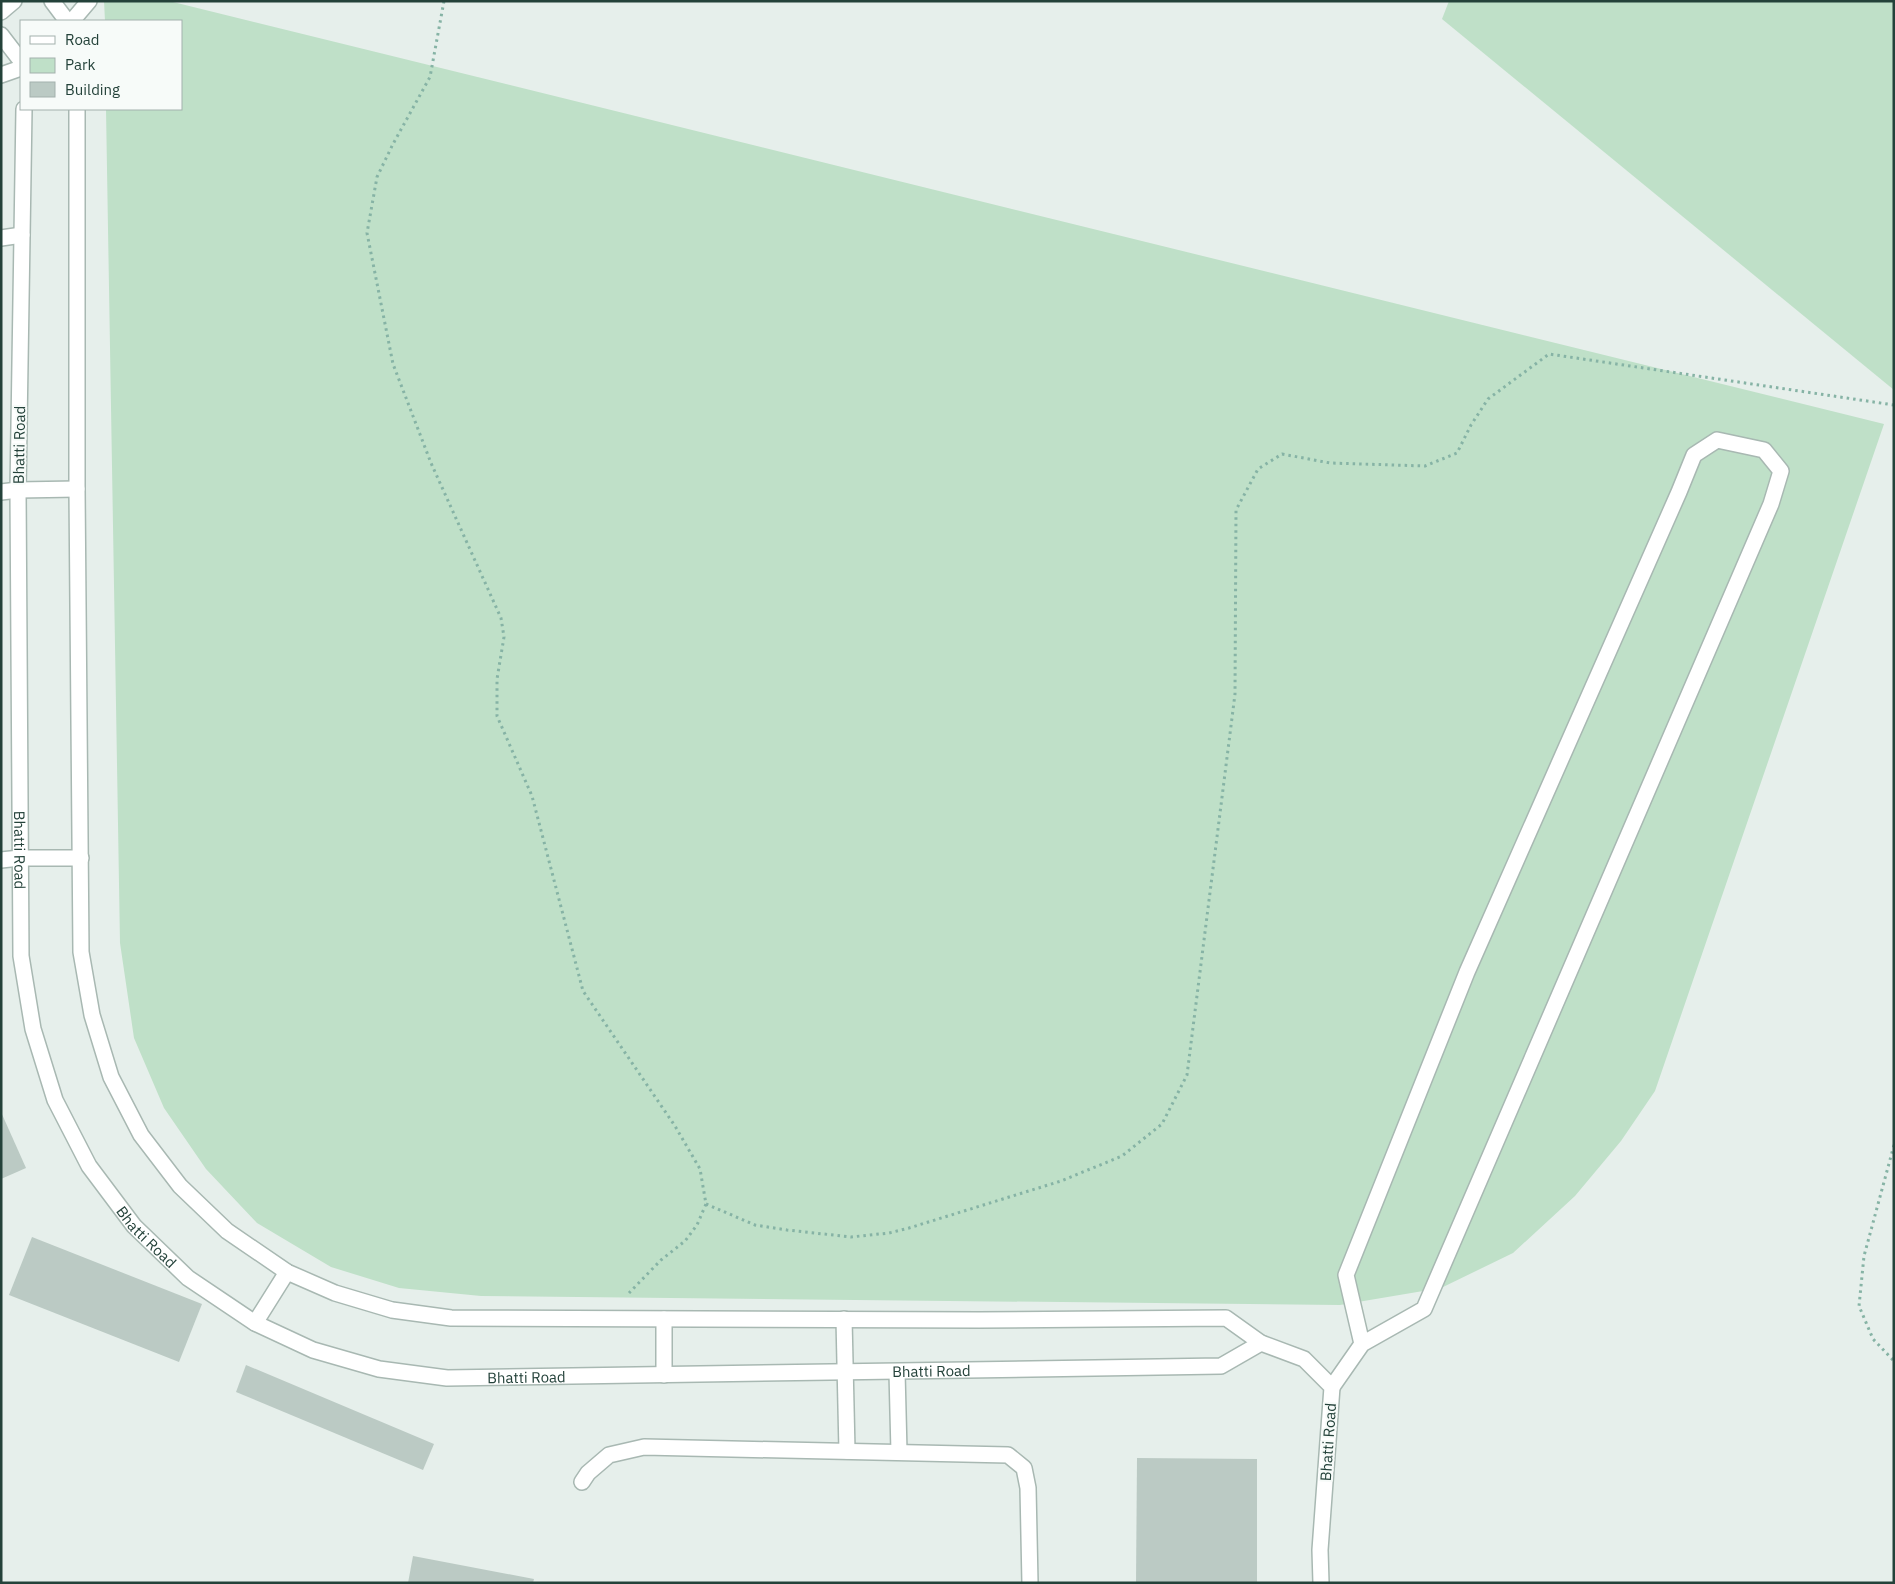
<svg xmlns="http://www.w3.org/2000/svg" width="1895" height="1584" viewBox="0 0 1895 1584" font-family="'IBM Plex Sans',sans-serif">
<rect width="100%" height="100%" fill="#e6efeb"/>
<g fill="#bfe0c8">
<path d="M104,1H169L1884,424L1655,1091L1621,1141L1575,1196L1513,1253L1441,1288L1340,1305L481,1296L399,1288L331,1267L257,1223L206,1169L164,1108L134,1038L120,943L106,109H181V21H105Z"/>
<path d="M1449,1H1894V390L1442,19Z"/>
</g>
<g fill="#bbcac4">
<path d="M1,1112L26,1168L1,1179Z"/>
<path d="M32,1237L202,1304L179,1362L9,1295Z"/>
<path d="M246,1365L434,1444L423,1470L236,1392Z"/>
<path d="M1137,1458L1257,1459V1583H1136Z"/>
<path d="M413,1556L534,1579L533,1583H408Z"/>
</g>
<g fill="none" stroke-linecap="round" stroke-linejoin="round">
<defs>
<g id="minor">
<path d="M52,1L67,21"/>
<path d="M1,12L14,1"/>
<path d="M72,21L89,1"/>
<path d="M1,35L21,61"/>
<path d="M1,75L21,68"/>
<path id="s1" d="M24,109L18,490L21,956L33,1029L55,1100L89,1166L134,1226L188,1278L255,1323L313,1350L379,1369L447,1378L1221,1366L1261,1343"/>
<path d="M77,109V489L81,952L92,1015L111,1077L141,1135L180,1186L227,1231L287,1272L335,1293L392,1310L451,1318L979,1320L1226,1318L1261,1343L1304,1359L1332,1387L1320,1550L1321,1583"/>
<path d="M1,238L22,235"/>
<path d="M1,492L18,490L77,489"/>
<path d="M1,860L20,858H81"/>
<path d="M664,1319V1375"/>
<path d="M844,1319L847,1451"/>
<path d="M255,1323L287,1272"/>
<path d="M897,1372L899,1452"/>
<path d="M1332,1387L1362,1344L1424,1309L1771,504L1781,471L1764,450L1717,440L1694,455L1679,492L1467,972L1346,1275L1362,1344"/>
<path d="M582,1482L588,1473L609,1455L644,1447L1008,1455L1024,1468L1028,1488L1030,1583"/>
</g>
</defs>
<use href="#minor" stroke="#a8b8b2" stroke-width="18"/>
<g stroke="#86b3a5" stroke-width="3" stroke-dasharray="2.5 4" stroke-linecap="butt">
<path d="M444,1L430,77L393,144L377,177L367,233L393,364L431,463L501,618L504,637L497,679V716L532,796L583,991L675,1126L700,1169L706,1204L697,1225L685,1241L661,1260L629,1293"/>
<path d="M1894,1145L1864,1256L1859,1306L1873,1339L1894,1361"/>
<path d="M706,1204L755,1225L787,1230L851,1237L889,1233L909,1228L1061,1181L1122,1156L1162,1124L1187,1075L1235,694L1236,510L1258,469L1282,454L1330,463L1425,466L1457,453L1471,425L1488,399L1549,354L1894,405"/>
</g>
<use href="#minor" stroke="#fff" stroke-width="15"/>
</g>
<g text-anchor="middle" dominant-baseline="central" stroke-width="4" stroke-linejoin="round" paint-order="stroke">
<g font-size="15" fill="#24423a" stroke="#f7fbf9">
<text transform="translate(19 445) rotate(-89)">Bhatti Road</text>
<text stroke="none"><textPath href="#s1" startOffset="741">Bhatti Road</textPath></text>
<text stroke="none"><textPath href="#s1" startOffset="1161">Bhatti Road</textPath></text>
<text stroke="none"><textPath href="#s1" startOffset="1986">Bhatti Road</textPath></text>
<text stroke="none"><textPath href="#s1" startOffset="1581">Bhatti Road</textPath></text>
<text transform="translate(1328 1442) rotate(-86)">Bhatti Road</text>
</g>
</g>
<rect width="1895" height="1584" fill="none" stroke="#24423a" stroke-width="5"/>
<rect x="20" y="20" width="162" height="90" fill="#f7fbf9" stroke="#a3b1ad"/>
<rect x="30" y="36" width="25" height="8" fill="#ffffff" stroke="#a3b1ad"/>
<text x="65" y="45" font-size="15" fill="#24423a">Road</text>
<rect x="30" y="58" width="25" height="15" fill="#bfe0c8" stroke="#a3b1ad"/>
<text x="65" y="70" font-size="15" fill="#24423a">Park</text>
<rect x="30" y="82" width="25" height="15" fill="#bbcac4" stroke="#a3b1ad"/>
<text x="65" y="95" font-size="15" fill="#24423a">Building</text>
</svg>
